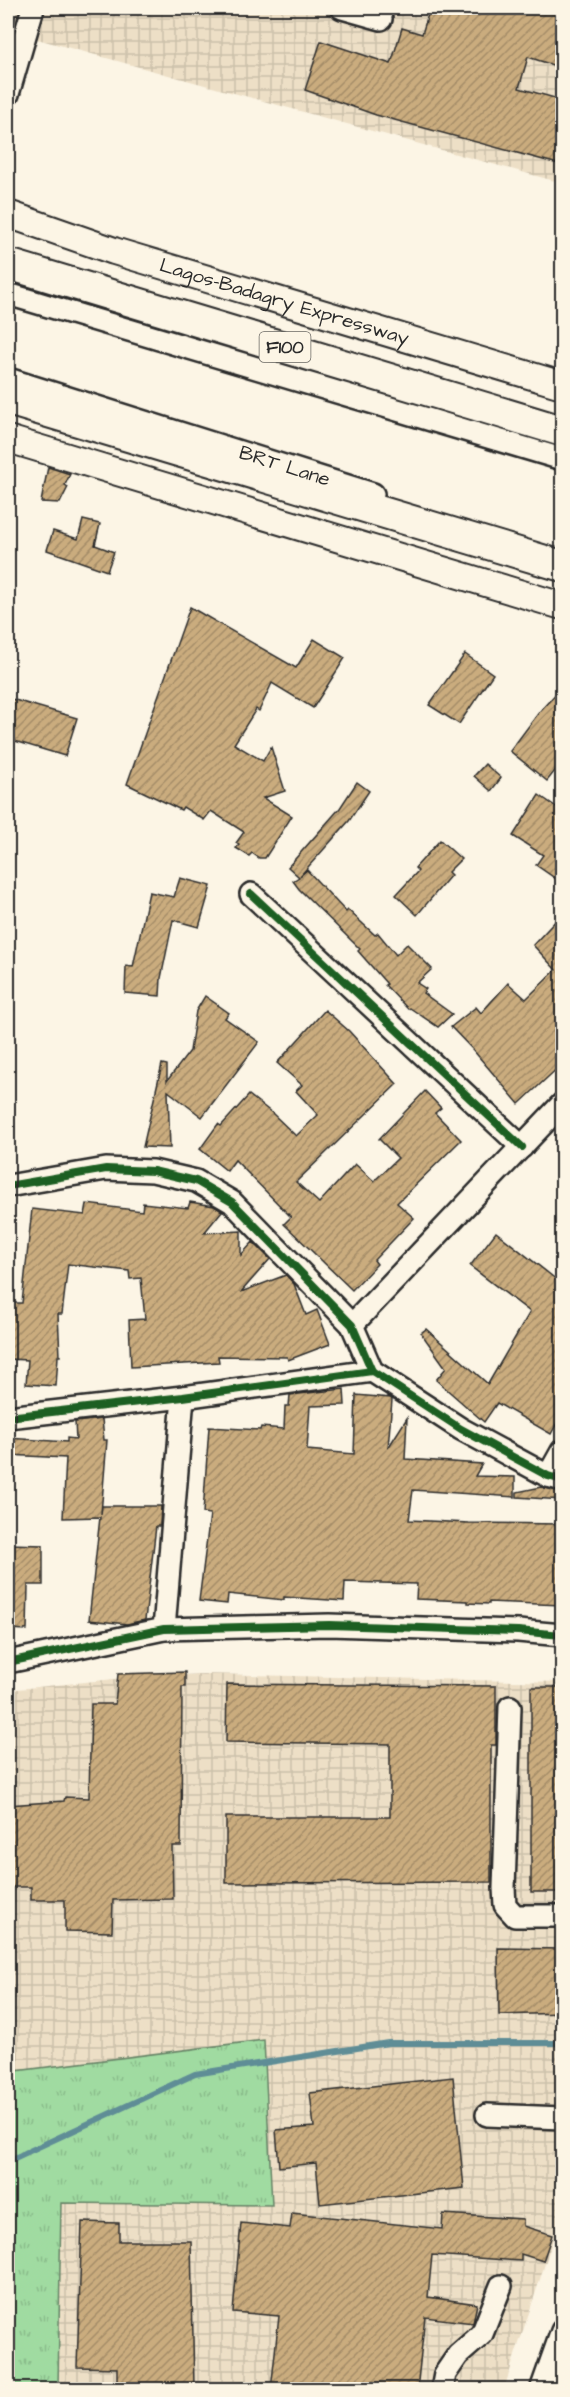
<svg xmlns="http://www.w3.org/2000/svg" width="570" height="2397" viewBox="0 0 570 2397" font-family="'Architects Daughter',sans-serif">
<defs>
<pattern id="industrial-grid" width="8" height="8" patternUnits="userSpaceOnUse" patternTransform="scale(1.5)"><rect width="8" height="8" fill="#eddfc6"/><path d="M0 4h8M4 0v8" fill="none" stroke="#cbc0aa"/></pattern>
<pattern id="grass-tufts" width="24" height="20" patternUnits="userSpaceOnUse" patternTransform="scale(1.5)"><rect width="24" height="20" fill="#a0dba1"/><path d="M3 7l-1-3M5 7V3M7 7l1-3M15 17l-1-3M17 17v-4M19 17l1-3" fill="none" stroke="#8abc8b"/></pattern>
<pattern id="building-hatch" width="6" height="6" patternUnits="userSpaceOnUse" patternTransform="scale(1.5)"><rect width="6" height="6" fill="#caac7e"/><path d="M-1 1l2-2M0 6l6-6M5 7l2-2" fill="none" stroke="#a48c67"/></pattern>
</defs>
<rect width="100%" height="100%" fill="#fcf5e5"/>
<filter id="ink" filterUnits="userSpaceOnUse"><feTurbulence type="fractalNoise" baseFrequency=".0167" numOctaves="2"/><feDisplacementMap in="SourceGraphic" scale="12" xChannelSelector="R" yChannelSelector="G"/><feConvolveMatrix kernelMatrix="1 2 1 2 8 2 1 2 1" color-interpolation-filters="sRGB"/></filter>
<g filter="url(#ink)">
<g fill="url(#industrial-grid)">
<path d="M8,8H562V183L8,31Z"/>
<path d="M203,1674L562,1682V2212L504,2389H58L61,2203L271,2205L263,2040L8,2072V1690L124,1678Z"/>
</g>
<path fill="url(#grass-tufts)" stroke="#668366" stroke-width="1.5" d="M264,2040L272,2205L61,2203L58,2389H8V2072Z"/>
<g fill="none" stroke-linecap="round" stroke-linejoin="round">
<path stroke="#5e8d96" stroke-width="6" d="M8,2161L195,2074L388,2043H562"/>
</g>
<g fill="url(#building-hatch)" stroke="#2b2b2b" stroke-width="1.5">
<path d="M430,8H562V68L528,57L519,88L562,100V165L376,115L305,90L321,41L391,64L402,28L422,34Z"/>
<path d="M48,467L70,474L65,485L68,487L60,503L41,502Z"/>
<path d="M83,520L100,524L95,545L114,552L107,571L47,550L53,531L78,539Z"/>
<path d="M190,607L296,668L314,639L345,658L313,708L272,683L259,711L256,709L234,744L263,761L271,747L285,791L263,798L292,816L265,858H259L252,853L249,856L236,848L239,845L236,843L244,832L211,811L204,820L183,807L181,810L127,784Z"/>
<path d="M465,654L493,674L459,724L429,705Z"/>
<path d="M562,687V762L547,781L510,751L540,711Z"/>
<path d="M8,698L77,718L65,756L8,739Z"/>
<path d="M485,764L501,778L491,791L474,776Z"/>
<path d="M357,782L369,791L349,821L300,876L307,870L346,912L348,910L375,935L378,933L396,955L407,944L432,969L417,983L426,989L423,993L452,1014L438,1027L410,1008L408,1009L385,985L387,984L358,951L360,949L299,889L293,881L299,877L288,867L340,808Z"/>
<path d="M539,795L562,811V883L536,865L543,855L513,836Z"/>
<path d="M440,840L461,859L448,872L451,875L417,915L396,895L418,871L415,868Z"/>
<path d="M180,878L211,886L199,927L173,920L161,978L160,996L125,993L126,966L133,967L149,892L174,897Z"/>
<path d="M562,914V1064L519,1104L473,1050L451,1027L476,1007L481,1013L508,983L526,999L556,970L533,945Z"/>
<path d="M205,996L229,1013L225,1018L259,1042L202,1117L168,1091L170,1148L143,1147L162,1064L167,1065V1081L190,1051L196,1011Z"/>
<path d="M325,1010L349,1031L397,1084L296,1182L319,1203L355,1164L374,1181L398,1158L379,1139L425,1091L441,1108L435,1113L461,1140L397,1203L414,1218L374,1260L377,1264L352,1290L284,1224L291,1217L235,1160L227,1171L200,1149L218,1124L221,1126L249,1095L272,1113L296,1136L318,1115L296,1091L302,1085L277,1063Z"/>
<path d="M190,1202L214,1206L222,1211L204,1233L241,1231V1255L253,1242L270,1259L241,1292L286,1275L294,1284L306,1315L317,1310L330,1344L288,1360L287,1357L218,1356L219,1362L131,1367L129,1320L145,1319L141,1278L130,1279L129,1271L68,1264L62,1314H58L60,1356H58L56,1386L26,1384L28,1360L8,1359V1303H22L32,1209L85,1215L87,1204L142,1211L143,1203L188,1208Z"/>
<path d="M496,1232L562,1284V1414L551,1434L497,1403L484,1422L436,1380L446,1368L421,1333L426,1329L488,1384L530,1312L470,1266Z"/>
<path d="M344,1389L345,1405L310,1406L307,1450L354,1454L356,1395L391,1398L392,1400L388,1448L407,1418L405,1459L482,1464L475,1476L515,1477V1497L413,1490L409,1520L469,1523L562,1524V1605L489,1602V1604L468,1603V1601L416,1599L417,1584L345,1582L344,1601L284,1597V1600L228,1594L227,1604L199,1601L210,1514L203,1513L209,1427L260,1430L261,1427L284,1429L285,1406H289L290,1395Z"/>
<path d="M102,1419L104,1440H107L101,1514L102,1506H161L160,1526H156L145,1620L127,1624L89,1620L100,1517L63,1518L66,1458L8,1455V1438L67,1442V1438L76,1439L75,1422Z"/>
<path d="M541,1487L562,1492V1500L517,1497V1492Z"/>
<path d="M8,1544L43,1545V1585H28L27,1630L8,1629Z"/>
<path d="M185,1672V1687H182L181,1846H172L173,1899L113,1900L112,1932L65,1931V1900H31V1887H8V1805L64,1801L65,1797L89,1798L91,1704H115L118,1674Z"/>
<path d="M227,1684L496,1686V1745H491V1882L226,1883V1817H390V1744L226,1742Z"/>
<rect x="531" y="1687" width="31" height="205"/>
<path d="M498,1948L562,1949V2013L499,2015Z"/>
<path d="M453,2077L464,2188L320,2204L316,2163L279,2167L276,2130L314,2127L310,2093Z"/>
<path d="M292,2213L442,2229L443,2214L523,2219V2226L552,2235L543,2261L521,2254V2261L432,2255L428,2297L477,2304L473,2323L425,2317L417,2390H271L279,2316L233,2312L241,2223L290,2228Z"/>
<path d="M82,2222L119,2223V2241H191L194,2387L157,2388V2384H117V2368L77,2367Z"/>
</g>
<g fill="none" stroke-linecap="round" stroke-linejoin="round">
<defs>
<g id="minor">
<path d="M342,8L381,19"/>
<path d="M8,94L33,8"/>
<path d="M8,294L562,459"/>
<path id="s1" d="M8,379L373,494"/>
<path d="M251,894L522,1147"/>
<path d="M8,1186L106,1169L153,1171L196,1181L232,1202L352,1325L372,1371L461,1429L548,1476L562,1480"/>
<path d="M352,1325L562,1104"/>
<path d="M8,1417L183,1397L372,1371"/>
<path d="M548,1476L562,1451"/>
<path d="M164,1629L183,1397"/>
<path d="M8,1662L164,1629L329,1625L518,1631L562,1635"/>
<path d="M510,1707L504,1888L505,1905L515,1916H562"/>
<path d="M487,2115L562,2118"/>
<path d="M442,2390L445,2374L458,2355L482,2334L501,2286"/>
<path d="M541,2390L562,2331"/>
<path d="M557,2390L562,2375"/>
</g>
<g id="major">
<path id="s2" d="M8,214L114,251L562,385"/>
<path d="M8,439L562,606"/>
</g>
<g id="highway">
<path d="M8,264L562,431"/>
<path d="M8,400L562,566"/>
</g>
</defs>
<use href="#minor" stroke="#2b2b2b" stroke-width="26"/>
<use href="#major" stroke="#2b2b2b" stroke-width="30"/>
<use href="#highway" stroke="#2b2b2b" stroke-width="34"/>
<use href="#minor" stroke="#fcf5e5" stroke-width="21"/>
<use href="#major" stroke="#fcf5e5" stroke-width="26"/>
<use href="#highway" stroke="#fcf5e5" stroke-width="30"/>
<defs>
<g id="cycleway">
<path d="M251,894L522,1147"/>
<path d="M8,1186L106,1169L153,1171L196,1181L232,1202L352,1325L372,1371L461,1429L548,1476L562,1480"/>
<path d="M8,1417L183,1397L372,1371"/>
<path d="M8,1662L164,1629L329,1625L518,1631L562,1635"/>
</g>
</defs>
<use href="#cycleway" stroke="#fcf5e5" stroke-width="11"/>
<use href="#cycleway" stroke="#1b5e20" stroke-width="8"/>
</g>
</g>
<g text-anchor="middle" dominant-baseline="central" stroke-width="4.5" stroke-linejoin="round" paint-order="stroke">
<rect fill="#fcf5e5" stroke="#6a6863" stroke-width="1.5" x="259.5" y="332" width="51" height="30" rx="4.5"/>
<g font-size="18" font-weight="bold" fill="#2b2b2b">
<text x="285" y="347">F100</text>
</g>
<g font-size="20" fill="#2b2b2b" stroke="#fcf5e5">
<text stroke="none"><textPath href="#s2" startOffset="290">Lagos-Badagry Expressway</textPath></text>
<text stroke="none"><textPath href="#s1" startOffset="290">BRT Lane</textPath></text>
</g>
</g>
<rect width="570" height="2397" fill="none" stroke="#fcf5e5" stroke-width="30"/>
<rect x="15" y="15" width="540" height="2367" fill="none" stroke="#2b2b2b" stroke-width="2" filter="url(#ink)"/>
</svg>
